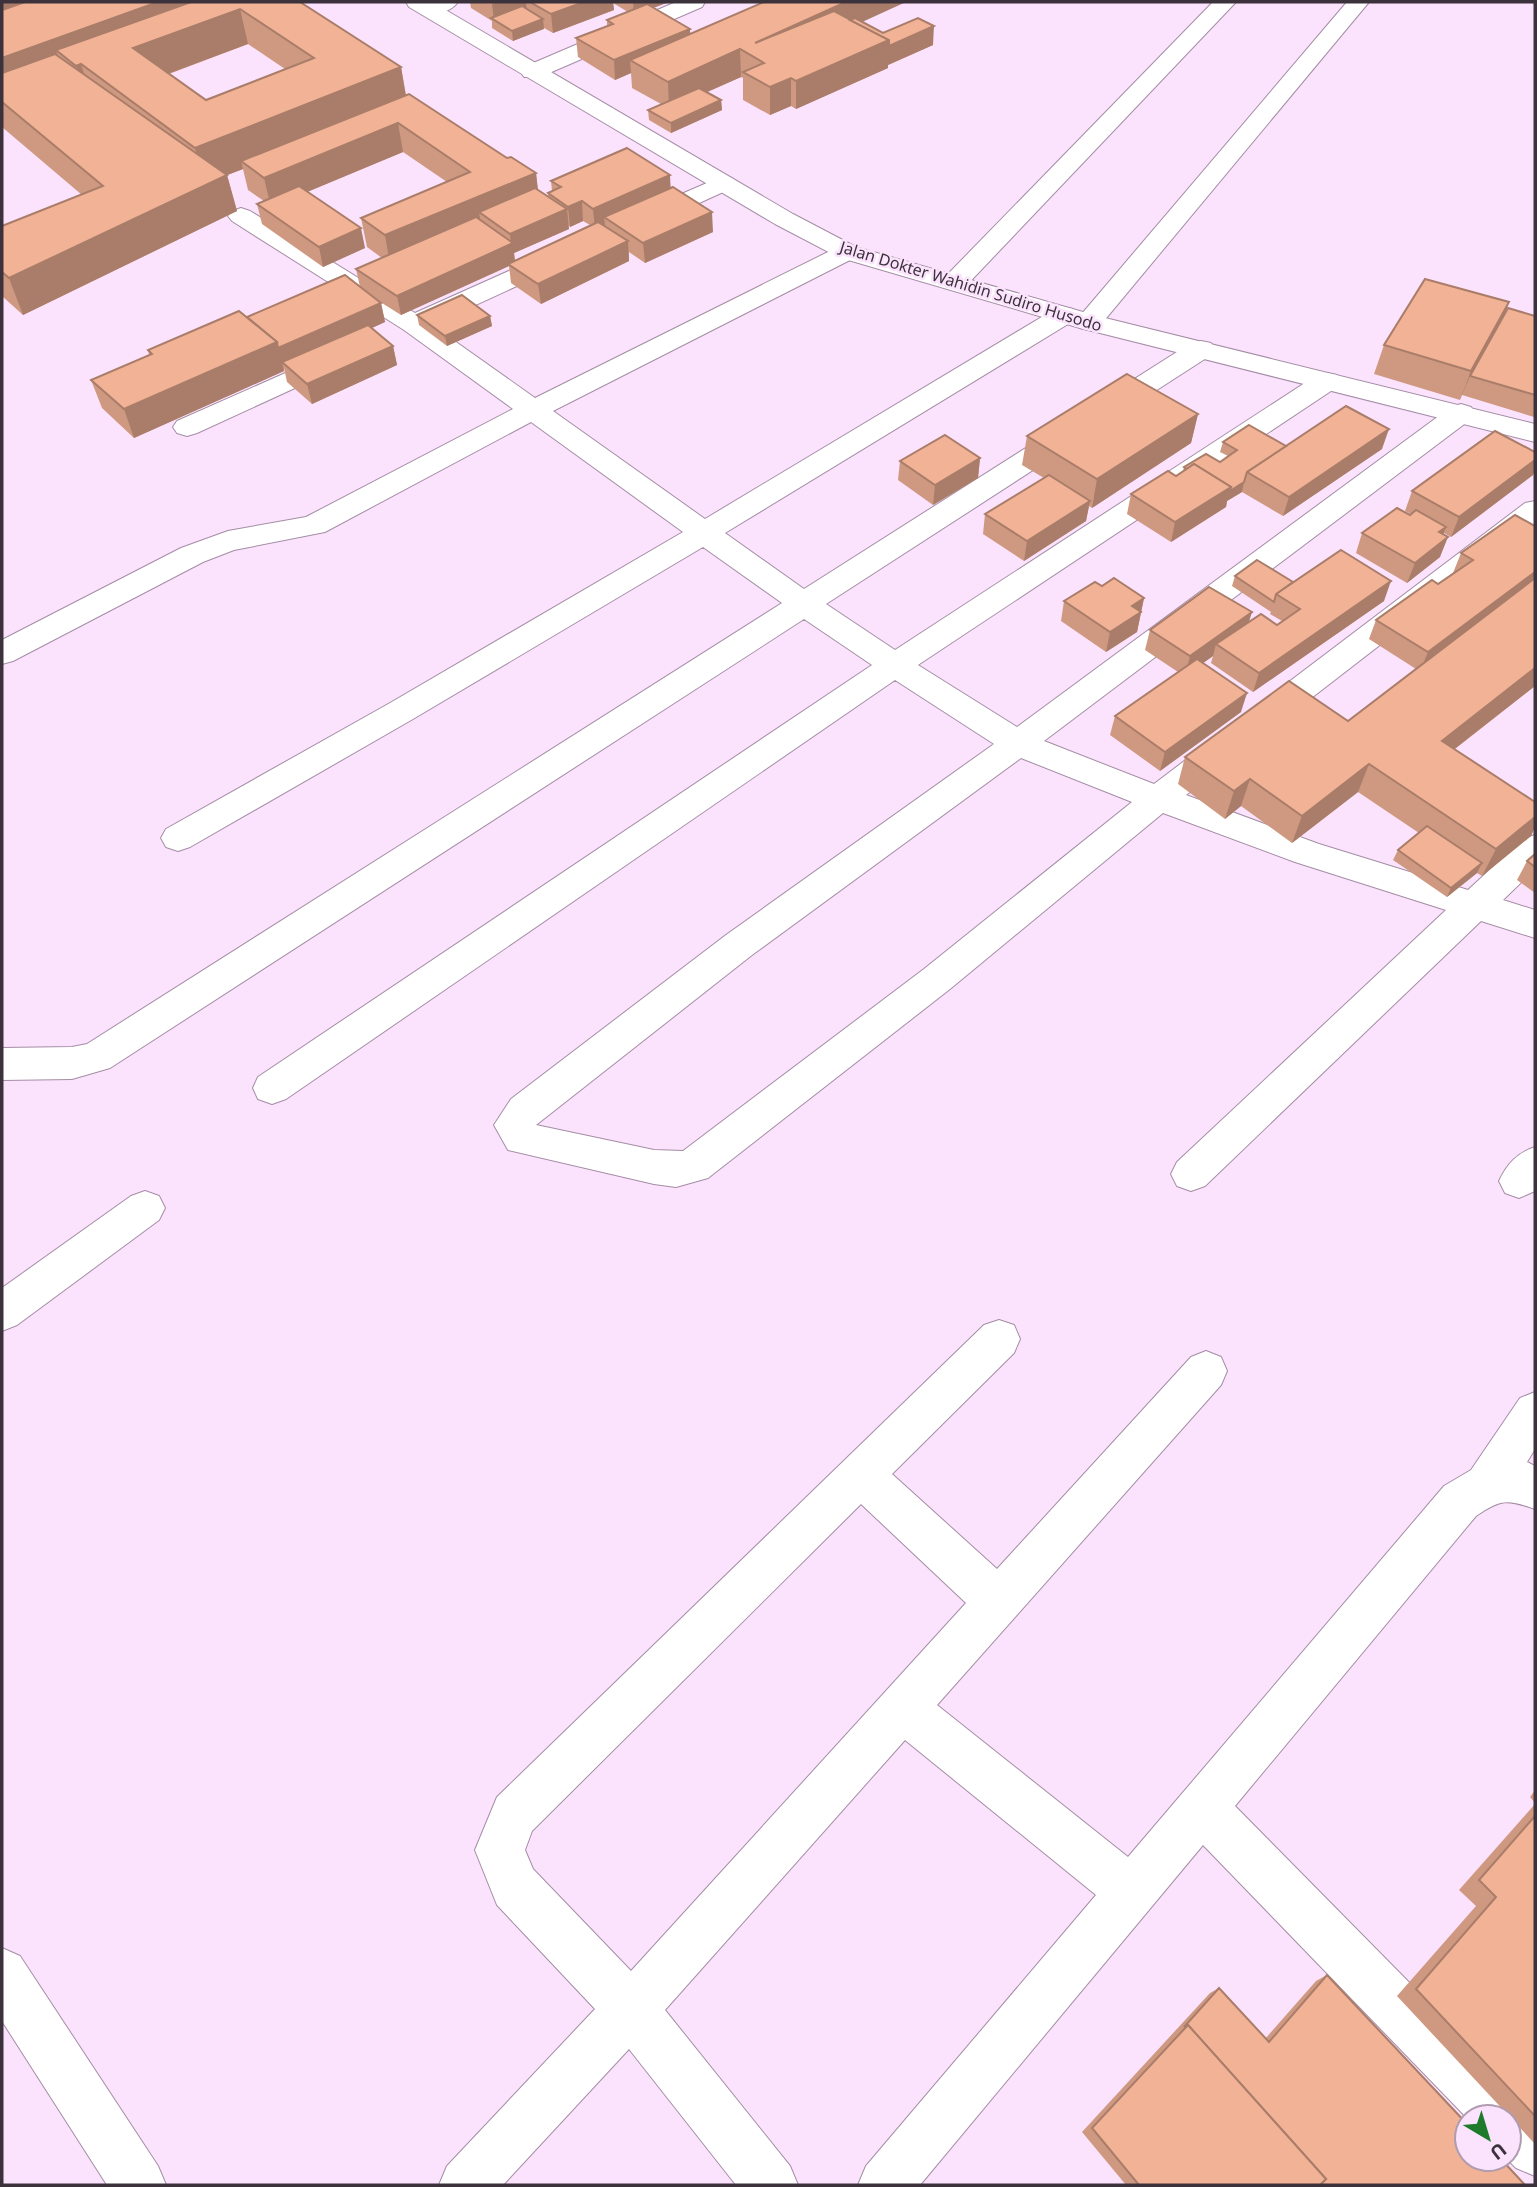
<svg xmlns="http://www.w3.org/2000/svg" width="1537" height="2187" viewBox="0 0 1537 2187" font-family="'Noto Sans',sans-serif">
<rect width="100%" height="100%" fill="#fce3fd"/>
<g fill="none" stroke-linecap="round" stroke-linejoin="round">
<defs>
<g id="minor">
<path d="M428,2H458C451,12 433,17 421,14L418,9Z"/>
<path d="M676,2H705L702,7L540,77H524L521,72L524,67Z"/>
<path d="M1213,2H1236L964,288L955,290L946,288L942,282L946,276Z"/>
<path d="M1347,2H1369L1098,328L1089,330L1080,328L1076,322L1080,316Z"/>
<path d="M723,176L732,178L735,183L732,188L651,225L642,228L633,225L629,220L633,215Z"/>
<path d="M241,208L250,211L415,313L549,253L558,250L567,253L571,258L567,263L432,325L535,398L838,247L847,244L856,247L860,252L856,257L553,411L705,519L1055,309L1064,307L1073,309L1077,315L1073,321L725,533L804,589L1191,343L1201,341L1211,343L1215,349L1211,355L826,604L895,650L1317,375L1327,373L1337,375L1341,381L1337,387L918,665L1017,727L1451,407L1461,404L1471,407L1475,413L1471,419L1044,741L1154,784L1525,503L1535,501V525L1186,795L1319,844L1468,890L1523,839L1535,835V869L1503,900L1535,910V938L1481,921L1205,1186L1191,1191L1177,1186L1171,1174L1177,1162L1446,910L1295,862L1163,813L950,989L708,1178L676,1187L654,1184L508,1150L494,1125L511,1099L726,935L994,744L895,680L286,1099L272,1104L258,1099L253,1088L258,1077L872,665L804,619L110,1068L72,1079L2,1080V1048L72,1047L87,1044L782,603L703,547L413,719L190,847L178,851L166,847L161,838L166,829L390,703L683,532L531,422L325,532L234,550L203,562L13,661L2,664V640L181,548L228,531L306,517L513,409L404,330L232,221L228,216L232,211ZM1021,758L1132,802L924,969L683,1151L654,1150L536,1125L752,955Z"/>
<path d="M335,351L345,353L349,359L345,365L197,433L187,436L177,433L173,427L177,421Z"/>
<path d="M1535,1147V1191L1519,1198L1505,1193L1499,1181C1507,1164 1517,1153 1535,1147Z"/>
<path d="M145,1191L159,1196L165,1208L159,1220L17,1325L2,1331V1288L131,1196Z"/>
<path d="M999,1320L1014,1325L1020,1339L1014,1353L892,1474L997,1569L1191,1357L1206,1351L1221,1357L1227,1371L1221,1385L937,1705L1128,1857L1444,1486L1471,1470L1520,1398L1535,1392V1449L1527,1462L1535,1466V1509C1507,1499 1501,1499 1476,1516L1235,1806L1535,2110V2176L1516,2168L1507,2159H1509V2117L1467,2118L1203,1845L920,2185H858L866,2166L1096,1895L905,1740L665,2010L790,2166L798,2185H736L629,2049L503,2185H439L447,2166L595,2009L497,1905L475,1850L497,1797L984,1325ZM861,1504L966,1603L631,1971L533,1869L525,1850L532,1831Z"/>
<path d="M2,1948L20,1956L158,2166L166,2185H107L2,2021Z"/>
</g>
<path id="major" d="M406,2H432L793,214L856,247L1097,316L1535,424V442L1080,328L838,257L775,224L409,7Z"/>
</defs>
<use href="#minor" stroke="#a48da5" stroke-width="2"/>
<use href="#major" stroke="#a48da5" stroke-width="2"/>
<use href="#minor" fill="#fff" fill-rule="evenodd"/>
<use href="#major" fill="#fff" fill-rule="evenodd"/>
</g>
<g fill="#cf9981" fill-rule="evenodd">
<path d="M2,2H300L401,67L406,95L507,158L536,173L538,190L548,197V193L552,191L551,181L671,188L713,232L645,263L629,252V261L541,304L511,283L509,266L401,315L374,298L381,303L385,322L372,328L393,346L397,365L312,404L287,382L284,368V371L134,438L102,408L91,380L149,355L148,350L247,317L360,287L356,269L382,258L367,247L361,218L447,182L403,152L307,192L365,248L323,267L262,224L257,204L264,201L248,190L243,169L227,175L237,211L23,315L2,296V226L82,195L2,127ZM248,44L285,69L206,100L169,74ZM583,221L590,225L515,260L514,253L569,229L568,225L570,227Z"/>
<path d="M470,2H669L653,8L690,29V34L862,22L883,33L933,45L888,65V68L796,109L791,106L770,115L743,100V78L741,77L707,92L721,100L722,110L671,133L649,120L648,110L661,104L632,88L631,73L615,80L578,57L576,38L607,26V20L628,12L613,3L614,10L553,33L544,28L513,41L492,28V21L471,8Z"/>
<path d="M417,315L490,316L492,326L447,346L419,325Z"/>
<path d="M1505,315L1535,316V415L1534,417L1462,395L1460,400L1374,374L1384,345Z"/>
<path d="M1198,414L1191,443L1092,508L1089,506L1086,521L1024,561L983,534L985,514L1044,478L1022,465L1027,436Z"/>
<path d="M1223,442L1286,446L1382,449L1283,516L1242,492L1227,501L1226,507L1171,542L1127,514L1131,494L1176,476L1183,471L1184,467L1220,462L1228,456L1220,452Z"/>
<path d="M1535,452V470L1533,475L1451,537L1444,533L1440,557L1407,583L1356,553L1362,533L1411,514L1405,511L1412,491Z"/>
<path d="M980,458L978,478L933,505L898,480L900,461Z"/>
<path d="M1535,526V686L1455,749L1535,802V827L1531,836L1482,876L1477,873L1447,897L1393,860L1398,850L1419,833L1358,792L1292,843L1241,806L1225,819L1178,784L1185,757L1348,721L1416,669L1369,639L1376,620L1438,584L1453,573L1461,553Z"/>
<path d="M1235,576L1293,582L1384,601L1253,692L1211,663L1213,656L1203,663L1241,712L1160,771L1110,735L1115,716L1178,672L1145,650L1150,630L1249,622L1277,625L1282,621L1270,614L1271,612L1232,586Z"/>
<path d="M1102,586L1144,598L1137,632L1106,652L1061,621L1064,601Z"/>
<path d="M1535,854V893L1517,880L1527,861Z"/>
<path d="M1535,1790V1803L1530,1797Z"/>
<path d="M1535,1804V2144L1397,1996L1476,1906L1459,1890Z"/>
<path d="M1327,1975L1525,2185H1126L1082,2132L1210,1993L1219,1988L1265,2039L1316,1981Z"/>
</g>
<g fill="#a97d69">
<path d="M5,2H94L2,33V3Z"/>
<path d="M158,2H240L56,50L61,68L2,90V58Z"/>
<path d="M498,2H526L527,10L494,20L492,4Z"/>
<path d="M584,2H613L614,10L553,33L551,14Z"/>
<path d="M633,2H669L634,15Z"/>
<path d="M846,2H906L849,28L764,63L755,43Z"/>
<path d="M240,9L248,44L143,83L133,48Z"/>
<path d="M543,19L544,29L513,41L512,31Z"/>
<path d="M934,26L933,45L888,65V68L796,109V81L889,40Z"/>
<path d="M690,29L691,48L630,60L631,73L615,80L614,60Z"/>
<path d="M740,49L741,77L669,109L668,82Z"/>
<path d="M81,64L92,99L87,101L76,66Z"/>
<path d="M401,67L407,103L241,161L243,169L204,184L195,148Z"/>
<path d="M791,78V106L770,115V87Z"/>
<path d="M721,100L722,110L671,133V123Z"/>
<path d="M398,123L403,152L271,207L264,178Z"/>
<path d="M536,173L539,201L479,212L481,225L390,264L385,235Z"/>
<path d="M227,175L237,211L23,315L9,278Z"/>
<path d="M670,175L671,195L604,217L605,225L595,229L593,209Z"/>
<path d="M582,201L583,221L570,227L568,207Z"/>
<path d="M567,209L569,229L514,253L515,263L508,264L509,266L401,315L397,296L511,244L510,234Z"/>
<path d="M712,212L713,232L645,263L643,243Z"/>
<path d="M361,228L365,248L323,267L319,247Z"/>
<path d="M628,241L629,261L541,304L538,284Z"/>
<path d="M1509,302L1498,331L1470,376L1460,400L1471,371Z"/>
<path d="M381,303L385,322L287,366L282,362L284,371L134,438L124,409L277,342Z"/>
<path d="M490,316L492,326L447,346L445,336Z"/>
<path d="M393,346L397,365L312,404L307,384Z"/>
<path d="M1198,414L1191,443L1092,508L1097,479Z"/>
<path d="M1389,429L1382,449L1283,516L1289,497Z"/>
<path d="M980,458L978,478L933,505L935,485Z"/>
<path d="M1535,460V470L1533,475L1451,537L1459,517Z"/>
<path d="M1244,482L1242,492L1227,501L1226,507L1171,542L1175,522L1231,487Z"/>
<path d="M1090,501L1086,521L1024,561L1027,541Z"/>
<path d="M1446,527L1439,545L1448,537L1440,557L1407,583L1415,563L1439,532Z"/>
<path d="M1535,572V585L1420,671L1428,652Z"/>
<path d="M1391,581L1384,601L1253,692L1259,673Z"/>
<path d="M1144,598L1137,632L1106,652L1110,632L1132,606Z"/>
<path d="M1252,612L1246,632L1216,644L1213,656L1185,676L1190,656Z"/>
<path d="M1535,668V686L1430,768L1442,741Z"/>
<path d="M1247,693L1241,712L1160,771L1165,752Z"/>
<path d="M1369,764L1358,792L1292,843L1302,816Z"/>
<path d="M1250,779L1241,806L1225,819L1234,791Z"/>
<path d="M1535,817V827L1531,836L1482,876L1496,849Z"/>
<path d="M1482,863L1477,873L1447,897L1451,888Z"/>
</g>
<g fill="#f1b296" stroke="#a97d69" stroke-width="2" fill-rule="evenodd">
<path d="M25,2H158L2,58V10Z"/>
<path d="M191,2H300L401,67L195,148L81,64L76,66L56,50ZM240,9L314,58L206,100L133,48Z"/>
<path d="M530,2H584L551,14Z"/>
<path d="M764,2H846L755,43L834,11L889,40L796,81L791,78L770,87L743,72L764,63L740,49L668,82L630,60Z"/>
<path d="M647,4L690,29L614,60L576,38L613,24L607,20Z"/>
<path d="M522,6L543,19L512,31L491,18Z"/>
<path d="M855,18L883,33L918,18L934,26L889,46V40L850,20Z"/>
<path d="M55,54L227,175L9,278L2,272V226L103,186L2,102V73Z"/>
<path d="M699,88L721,100L671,123L648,110Z"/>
<path d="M409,94L507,158L511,157L536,173L385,235L361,218L470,172L398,123L264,178L241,161Z"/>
<path d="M627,148L670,175L593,209L582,201L568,207L548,193L561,187L551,181Z"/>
<path d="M299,186L361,228L319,247L257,204Z"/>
<path d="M673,187L712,212L643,243L604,217Z"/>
<path d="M535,188L567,209L510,234L479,212Z"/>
<path d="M476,217L513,243L397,296L356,269Z"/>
<path d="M598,222L628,241L538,284L508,264Z"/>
<path d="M345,275L381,303L278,348L277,342L247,317Z"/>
<path d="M1425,279L1509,302L1471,371L1384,345Z"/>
<path d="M462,295L490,316L445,336L417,315Z"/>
<path d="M1508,308L1535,316V395L1470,376Z"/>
<path d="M239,311L277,342L124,409L91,380L152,354L148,350Z"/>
<path d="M368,325L393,346L307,384L282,362Z"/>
<path d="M1127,374L1198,414L1097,479L1027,436Z"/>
<path d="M1346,406L1389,429L1289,497L1247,472Z"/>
<path d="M1249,425L1286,446L1247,472L1244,482L1230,491L1231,487L1194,464L1187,469L1184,467L1206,454L1220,462L1237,450L1223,442Z"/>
<path d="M1495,431L1535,452V460L1459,517L1412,491Z"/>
<path d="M945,435L980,458L935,485L900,461Z"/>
<path d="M1194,464L1231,487L1175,522L1131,494L1168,471L1176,476Z"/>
<path d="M1049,475L1090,501L1027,541L985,514Z"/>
<path d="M1397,508L1410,515L1416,510L1446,527L1439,532L1448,537L1415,563L1362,533Z"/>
<path d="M1515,515L1535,526V572L1428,652L1376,620L1432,580L1438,584L1473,560L1461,553Z"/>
<path d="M1341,550L1391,581L1259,673L1216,644L1261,614L1277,625L1300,609L1276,594Z"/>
<path d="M1257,560L1293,582L1276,594L1274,602L1235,576Z"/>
<path d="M1114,578L1144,598L1132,606L1141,612L1110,632L1064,601L1095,582L1102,586Z"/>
<path d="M1535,578V668L1442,741L1535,802V817L1496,849L1369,764L1302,816L1250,779L1234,791L1185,757L1289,681L1348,721Z"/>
<path d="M1209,587L1252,612L1190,656L1150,630Z"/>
<path d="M1197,659L1247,693L1165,752L1115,716Z"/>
<path d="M1427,826L1482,863L1451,888L1398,850Z"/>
<path d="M1535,854V867L1527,861Z"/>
<path d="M1535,1816V2116L1416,1989L1496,1897L1479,1880Z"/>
<path d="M1327,1975L1467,2124V2159H1501L1525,2185H1320L1326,2179L1188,2025L1184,2027L1219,1988L1269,2042Z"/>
<path d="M1188,2025L1326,2179L1320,2185H1139L1092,2128Z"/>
</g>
<g text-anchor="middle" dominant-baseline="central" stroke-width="5" stroke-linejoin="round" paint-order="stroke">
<g font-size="16" fill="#3c323c" stroke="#fce3fd">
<text transform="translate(971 286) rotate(17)">Jalan Dokter Wahidin Sudiro Husodo</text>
</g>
</g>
<rect width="1537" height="2187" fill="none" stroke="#3c323c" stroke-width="7"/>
<g transform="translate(1488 2138) rotate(142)"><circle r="33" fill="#fce3fd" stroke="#af9cb0" stroke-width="2"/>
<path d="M0-5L12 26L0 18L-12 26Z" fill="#1d7b2b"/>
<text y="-10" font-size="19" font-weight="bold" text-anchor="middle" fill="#3c323c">U</text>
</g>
</svg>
